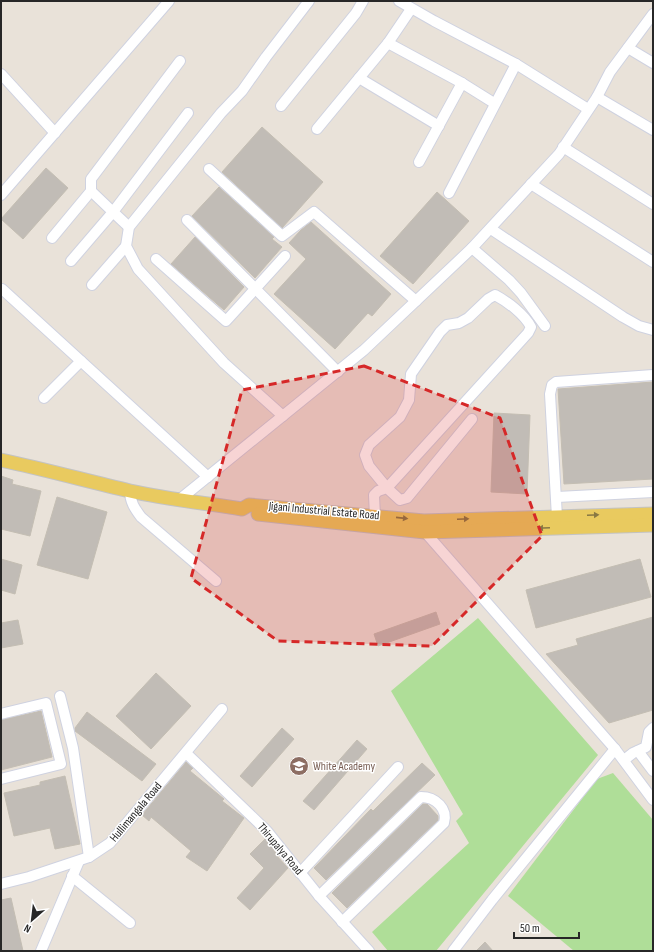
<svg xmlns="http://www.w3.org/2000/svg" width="654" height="952" viewBox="0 0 654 952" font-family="'Sofia Sans Condensed',sans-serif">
<rect width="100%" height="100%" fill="#e9e2d9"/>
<g fill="#afde98">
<path d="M478,618L598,755L436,951H388L372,932L469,843L456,821L463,814L391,691Z"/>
<path d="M613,773L653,820V951H574L508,896L597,779Z"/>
</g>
<g fill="#c1bcb6" stroke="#c4beb3">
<path d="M262,127L323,182L282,228L222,172Z"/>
<path d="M46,168L68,188L23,239L1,219Z"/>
<path d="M219,187L274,237L272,239L282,247L255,278L192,216Z"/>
<path d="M437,192L469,221L413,284L380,256Z"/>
<path d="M311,222L391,294L372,316L368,313L335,349L274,294L306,259L289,243L301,230Z"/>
<path d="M195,237L244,287L224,310L171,264Z"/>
<path d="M653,382V479L564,484L558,389Z"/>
<path d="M494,413L530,415L527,494L491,492Z"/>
<path d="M1,476L13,480L12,484L41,491L30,536L1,529Z"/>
<path d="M57,497L107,512L88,579L37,565Z"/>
<path d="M1,559L22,565L15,594L1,590Z"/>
<path d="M640,559L651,597L536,628L526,590Z"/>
<path d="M436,612L440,624L378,646L374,634Z"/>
<path d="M653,617V710L609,723L546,654L578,645L576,639Z"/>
<path d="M18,620L23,644L1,648V623Z"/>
<path d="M156,673L191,706L151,749L116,716Z"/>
<path d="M41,711L52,757L1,770V720Z"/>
<path d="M87,712L156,764L142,781L75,731V728Z"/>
<path d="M282,728L294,739L252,787L240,776Z"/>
<path d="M357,740L367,749L314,810L303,801Z"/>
<path d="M186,762L193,768L190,771L224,799L222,801L244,818L207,871L186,857L191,851L151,817L149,821L142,815Z"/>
<path d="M422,763L435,775L326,880L314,868L371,809L373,811Z"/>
<path d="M65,776L80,844L55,849L50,828L14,836L4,793L40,785V782Z"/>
<path d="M423,804H427L438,816V820L347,908L332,893Z"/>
<path d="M265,839L276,853L275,854L288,868L250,910L237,898L264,868L250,854Z"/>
<path d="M11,898L23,951H1V900Z"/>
<path d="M485,942L493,951H476Z"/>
</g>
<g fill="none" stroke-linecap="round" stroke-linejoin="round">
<defs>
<g id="minor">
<path d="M399,1L434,21L516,64L588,109"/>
<path d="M388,43L462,83L494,103"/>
<path d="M628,48L653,63"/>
<path d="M1,74L55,133"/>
<path d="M359,78L439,126"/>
<path d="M597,97L653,130"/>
<path d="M281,106L356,13L363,1"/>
<path d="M317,129L388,43L411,9"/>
<path d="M563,147L653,204"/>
<path d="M419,162L462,83"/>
<path d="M209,169L282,236L314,212L416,301"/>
<path d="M531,184L653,262"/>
<path d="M449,193L516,64"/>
<path d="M1,195L169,1"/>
<path d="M187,220L338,372"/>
<path d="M129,227L113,212L188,113"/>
<path d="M491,229L623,317L639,326L653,330"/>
<path d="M52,238L91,191"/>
<path d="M472,248L509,280L521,293L545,326"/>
<path d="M156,259L226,321L285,256"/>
<path d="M71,261L113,212L91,191V179L180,61"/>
<path d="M92,285L126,246"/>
<path d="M2,289L208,477"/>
<path d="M44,398L81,361"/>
<path d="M283,416L224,363L138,269L126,246L129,227L221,113L242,91L266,57L309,1"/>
<path d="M130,491C130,502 135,509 141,517L216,581"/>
<path d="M557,497L653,492"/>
<path d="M179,500L364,350L472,248L559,154L597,97L610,72L653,14"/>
<path d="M375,516L374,495L378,491L387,488L369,466L365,455L369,445L400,417L409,400L411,374L440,332L447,325L459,323L468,318L488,299L495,295C508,302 524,314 531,327L528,333L387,488L400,500L407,498L472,419"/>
<path d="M557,517L550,394L552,385L556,382L653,375"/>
<path d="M424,527L425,532L615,749L653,800"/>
<path d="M60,696L73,748L89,857"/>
<path d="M1,714L46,703L61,764L1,779"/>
<path d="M638,751L653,771"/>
<path d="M186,753L267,831L319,896L369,951"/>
<path d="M624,760L633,753L646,747L649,732L653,728"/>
<path d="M300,873L398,767"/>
<path d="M72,876L130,923"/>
<path d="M1,884L29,877L89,857L110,843L222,709"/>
<path d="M319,896L421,797C436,797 448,809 444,823L342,922"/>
<path d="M41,951L79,861"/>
<path d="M453,951L492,900L615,749"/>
</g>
<g id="major">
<path d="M1,460C44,469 87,481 130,491C166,499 204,503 242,509L249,505L424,521L653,514"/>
<path d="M258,514L425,532L653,525"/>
</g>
</defs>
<use href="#minor" stroke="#cfd2e0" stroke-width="12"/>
<use href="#major" stroke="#c3c3c3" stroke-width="15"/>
<use href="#minor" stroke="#fff" stroke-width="10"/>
<use href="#major" stroke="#e9ca5f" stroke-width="13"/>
</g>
<defs><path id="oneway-solid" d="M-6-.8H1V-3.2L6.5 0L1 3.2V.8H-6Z"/></defs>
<g fill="#887843">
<use href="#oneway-solid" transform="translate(593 515) rotate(-2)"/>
<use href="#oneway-solid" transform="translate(402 518) rotate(6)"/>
<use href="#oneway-solid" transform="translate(463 519) rotate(-2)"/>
<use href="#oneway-solid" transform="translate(544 528) rotate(178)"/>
</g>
<path fill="#d62828" fill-opacity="0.2" stroke="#d62828" stroke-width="3" stroke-dasharray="8 5" stroke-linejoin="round" d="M364,366L500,418L542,536L432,646L278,641L191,578L242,390Z"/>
<defs>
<symbol id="school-disc" viewBox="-11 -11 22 22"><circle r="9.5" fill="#8d6e63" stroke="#fff"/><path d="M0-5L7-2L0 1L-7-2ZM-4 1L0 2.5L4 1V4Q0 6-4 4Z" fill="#fff"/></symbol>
</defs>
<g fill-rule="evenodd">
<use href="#school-disc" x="288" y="755" width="22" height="22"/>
</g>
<g text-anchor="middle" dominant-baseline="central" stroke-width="3" stroke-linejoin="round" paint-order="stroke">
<g font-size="12" fill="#272727" stroke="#fff">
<text transform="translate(324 511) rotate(5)">Jigani Industrial Estate Road</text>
<text transform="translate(136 812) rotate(-50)">Hullimangala Road</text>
<text transform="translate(280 849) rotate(50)">Thirupalya Road</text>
</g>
<g font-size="12" fill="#785e54" stroke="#fff" text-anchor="start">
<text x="313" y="766">White Academy</text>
</g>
</g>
<rect width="654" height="952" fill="none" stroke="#272727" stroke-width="4"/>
<g transform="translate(32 920) rotate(208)" stroke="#ffffff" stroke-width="3" paint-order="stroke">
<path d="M0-3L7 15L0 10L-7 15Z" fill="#272727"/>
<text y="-6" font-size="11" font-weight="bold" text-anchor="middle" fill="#272727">N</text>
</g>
<path d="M514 932v6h65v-6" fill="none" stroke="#272727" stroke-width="2"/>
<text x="520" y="932" font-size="12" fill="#272727" stroke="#ffffff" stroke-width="3" paint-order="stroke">50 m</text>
</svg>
